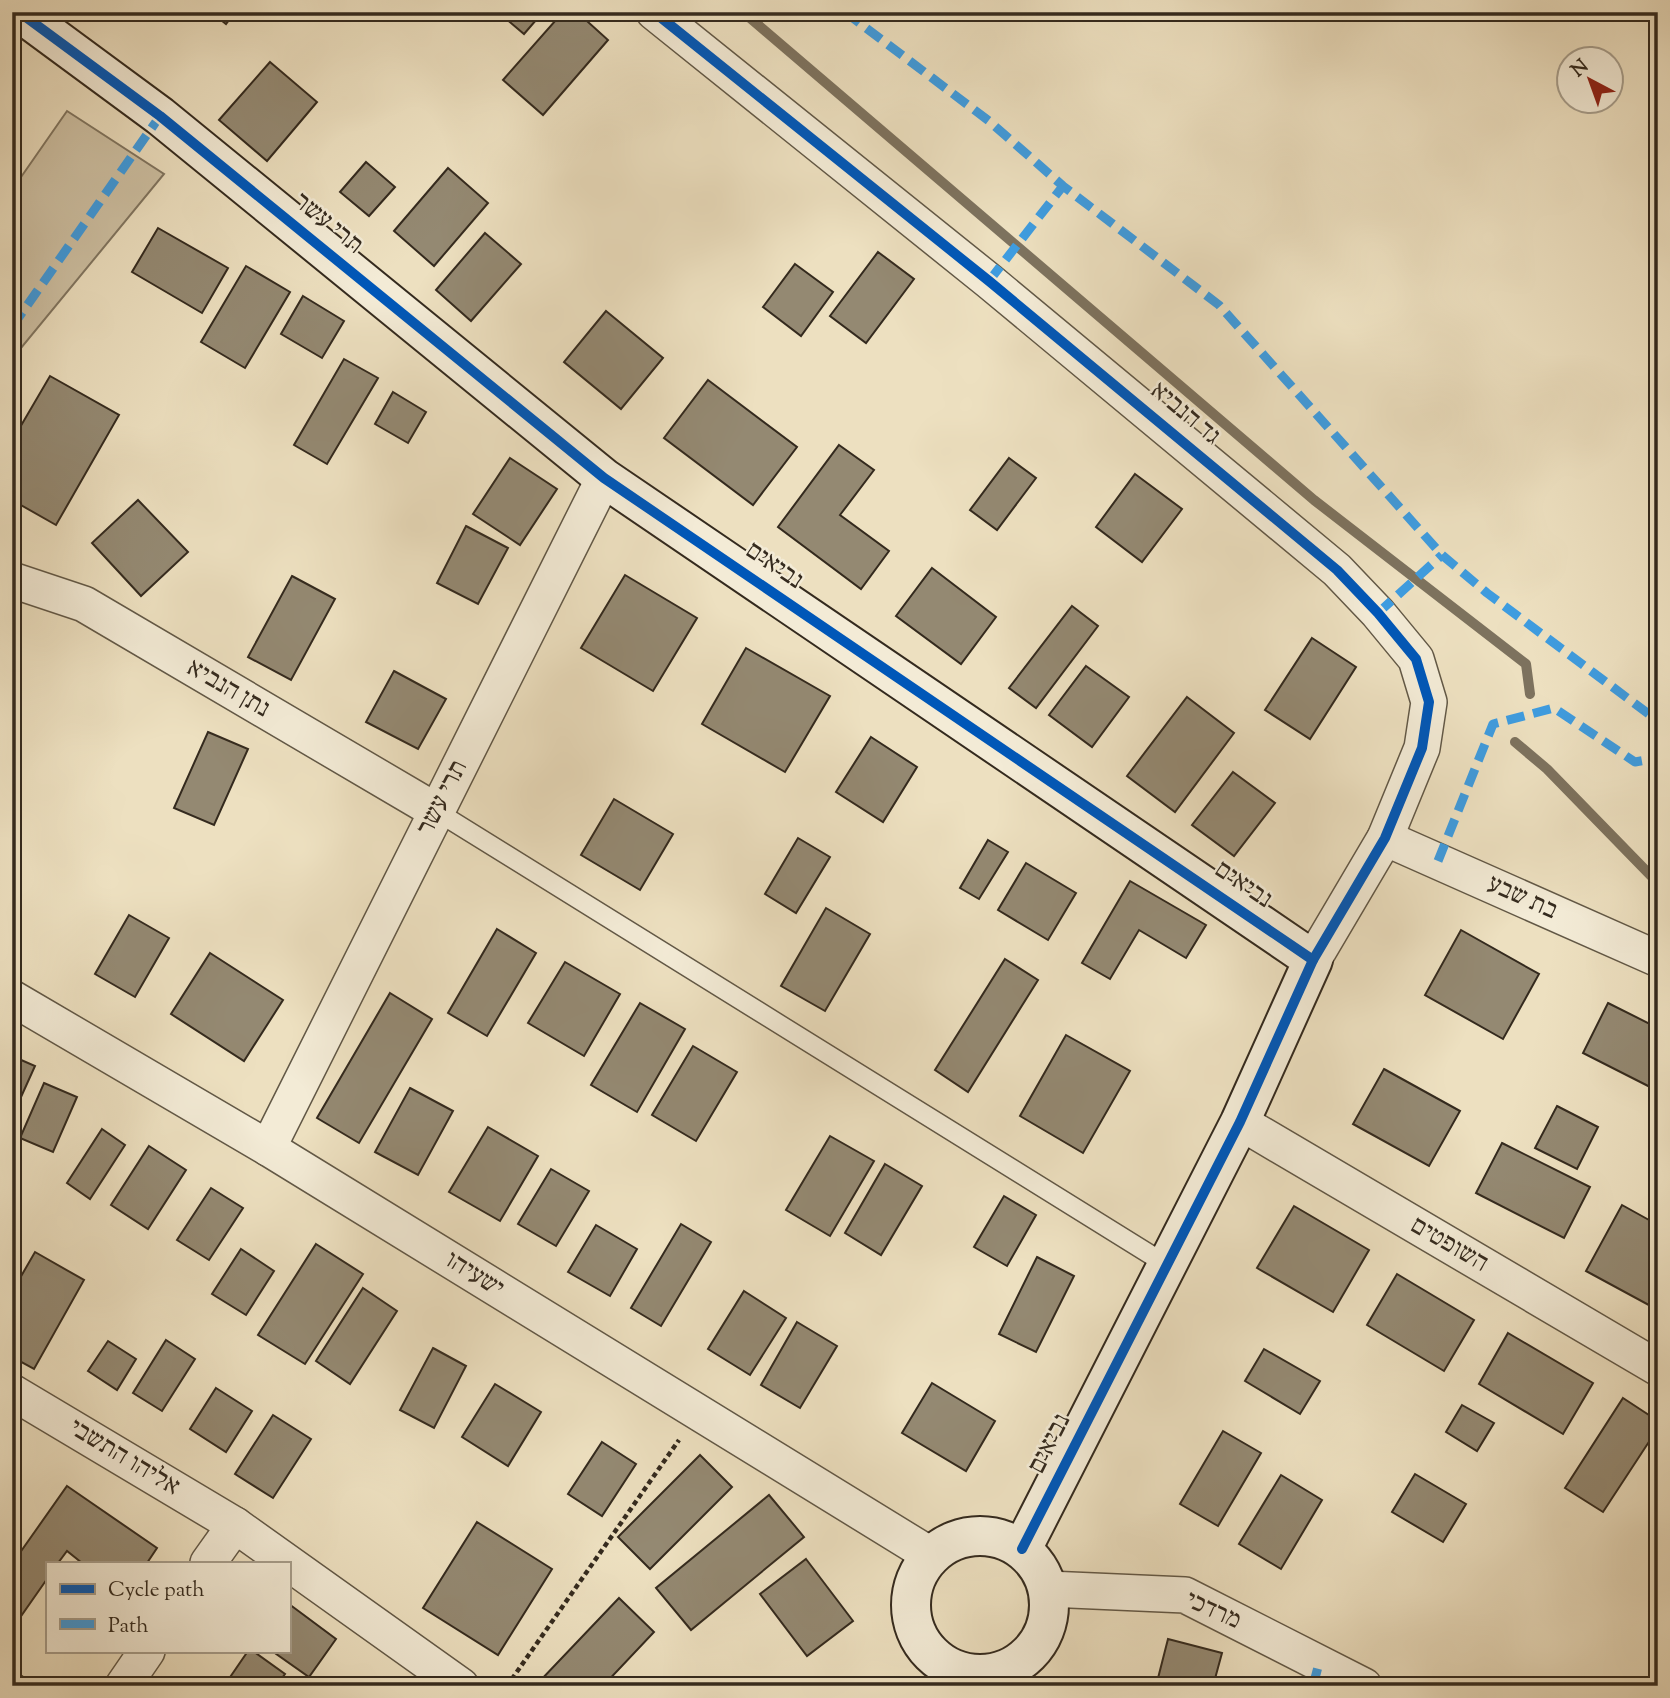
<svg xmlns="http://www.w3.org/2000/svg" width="1670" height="1698" viewBox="0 0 1670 1698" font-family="'Sorts Mill Goudy','Frank Ruhl Libre',serif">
<rect width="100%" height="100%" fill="#ede0c0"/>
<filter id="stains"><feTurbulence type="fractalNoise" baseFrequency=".00286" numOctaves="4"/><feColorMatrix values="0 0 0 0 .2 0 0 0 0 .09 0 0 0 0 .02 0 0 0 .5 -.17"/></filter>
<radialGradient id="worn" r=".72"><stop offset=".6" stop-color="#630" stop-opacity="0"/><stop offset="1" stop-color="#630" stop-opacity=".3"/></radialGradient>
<path fill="#cec1a4" stroke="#817661" stroke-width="2" d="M67,111L164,174L12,359V190Z"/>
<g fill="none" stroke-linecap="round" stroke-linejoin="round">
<g stroke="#7d725e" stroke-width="10">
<path d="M743,12L1314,500L1526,664L1530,694"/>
<path d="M1515,742L1547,769L1658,883"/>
</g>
</g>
<g fill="#948972" stroke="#342a1e" stroke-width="2">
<path d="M211,12H235L226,24Z"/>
<path d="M498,12H543L524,34Z"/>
<path d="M563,12H577L608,40L543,115L503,80Z"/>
<path d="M270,62L317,102L267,161L219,120Z"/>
<path d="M366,162L395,187L369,216L340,192Z"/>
<path d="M448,168L488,203L434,266L394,231Z"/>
<path d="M158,228L228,268L202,313L132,272Z"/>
<path d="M485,233L521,264L471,321L436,290Z"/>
<path d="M878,252L914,279L866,343L830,316Z"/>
<path d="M795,264L833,292L801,336L763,307Z"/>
<path d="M246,266L290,292L245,368L201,342Z"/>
<path d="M303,296L344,321L322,358L281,334Z"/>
<path d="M606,311L663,358L621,409L564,362Z"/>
<path d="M344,359L378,378L327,464L294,445Z"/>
<path d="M50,376L119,415L56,525L12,500V441Z"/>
<path d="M708,380L797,447L753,505L664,438Z"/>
<path d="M393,392L426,412L408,443L375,424Z"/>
<path d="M839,445L874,470L840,515L889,551L861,589L778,527Z"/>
<path d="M510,458L557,489L520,545L473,514Z"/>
<path d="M1009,458L1036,478L997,530L970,510Z"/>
<path d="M1135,474L1182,509L1142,562L1096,527Z"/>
<path d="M138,500L188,552L141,596L92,543Z"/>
<path d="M466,526L508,548L478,604L437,583Z"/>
<path d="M932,568L996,617L961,664L896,616Z"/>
<path d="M625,575L697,618L653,691L581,648Z"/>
<path d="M292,576L335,599L291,680L248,657Z"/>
<path d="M1072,606L1098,626L1036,708L1009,688Z"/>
<path d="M1312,638L1356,667L1310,739L1265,710Z"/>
<path d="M746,648L830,696L785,772L702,724Z"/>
<path d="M1086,666L1129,697L1092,747L1049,715Z"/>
<path d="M394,671L446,699L418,749L366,722Z"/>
<path d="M1187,697L1234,733L1175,812L1127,776Z"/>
<path d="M208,732L248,749L214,825L174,808Z"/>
<path d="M871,737L917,767L883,822L836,792Z"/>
<path d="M1233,772L1275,803L1234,856L1192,825Z"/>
<path d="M614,799L673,834L640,890L581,855Z"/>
<path d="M798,838L830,857L796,913L765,894Z"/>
<path d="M988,840L1008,852L979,899L960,888Z"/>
<path d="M1026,863L1076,893L1048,940L998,910Z"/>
<path d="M1130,881L1206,925L1186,958L1139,930L1110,979L1082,963Z"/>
<path d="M826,908L870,934L825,1011L781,986Z"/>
<path d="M129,915L169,938L135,997L95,974Z"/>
<path d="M497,929L536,953L487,1036L448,1013Z"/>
<path d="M1461,930L1539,974L1503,1039L1425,995Z"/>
<path d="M210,953L283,1000L244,1061L171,1014Z"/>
<path d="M1005,959L1038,980L968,1092L935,1070Z"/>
<path d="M565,962L620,994L584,1056L528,1023Z"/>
<path d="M390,993L432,1019L359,1143L317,1118Z"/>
<path d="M640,1003L685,1029L637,1112L591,1085Z"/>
<path d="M1608,1003L1658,1028V1091L1583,1053Z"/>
<path d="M1066,1035L1130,1071L1083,1153L1020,1116Z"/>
<path d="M693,1046L737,1072L696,1141L652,1115Z"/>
<path d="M12,1056L35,1066L12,1117Z"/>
<path d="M1384,1069L1460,1111L1429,1166L1353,1124Z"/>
<path d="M44,1083L77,1097L53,1152L20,1138Z"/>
<path d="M410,1088L453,1111L418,1175L375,1152Z"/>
<path d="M1557,1106L1598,1127L1577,1169L1535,1148Z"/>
<path d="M488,1127L538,1156L500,1221L449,1192Z"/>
<path d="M102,1129L125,1145L90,1199L67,1183Z"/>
<path d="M830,1136L874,1161L830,1236L786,1210Z"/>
<path d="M1502,1143L1590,1187L1564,1238L1476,1193Z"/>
<path d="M149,1146L186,1170L148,1229L111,1205Z"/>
<path d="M885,1164L922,1186L881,1255L845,1233Z"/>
<path d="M551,1169L589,1191L556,1246L518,1224Z"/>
<path d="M211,1188L243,1208L209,1260L177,1240Z"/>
<path d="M1004,1196L1036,1215L1007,1266L974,1247Z"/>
<path d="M1622,1205L1658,1225V1310L1586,1271Z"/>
<path d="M1294,1206L1369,1250L1333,1312L1257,1268Z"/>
<path d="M681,1224L711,1242L661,1326L631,1308Z"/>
<path d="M596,1225L637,1249L610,1296L568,1272Z"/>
<path d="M316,1244L363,1274L305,1364L258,1335Z"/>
<path d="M241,1249L274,1271L246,1315L212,1294Z"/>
<path d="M35,1252L84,1280L34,1369L12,1357V1292Z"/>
<path d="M1037,1257L1074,1276L1036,1352L999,1334Z"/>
<path d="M1397,1274L1474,1320L1444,1371L1367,1325Z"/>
<path d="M363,1288L397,1311L350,1384L316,1361Z"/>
<path d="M744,1291L786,1318L750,1375L708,1349Z"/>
<path d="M797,1322L837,1346L800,1408L761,1385Z"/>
<path d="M1508,1333L1593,1383L1563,1434L1479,1384Z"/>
<path d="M166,1340L195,1359L162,1411L133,1393Z"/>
<path d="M108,1341L136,1359L117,1390L88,1371Z"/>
<path d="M433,1348L466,1366L434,1428L400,1410Z"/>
<path d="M1264,1349L1320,1381L1300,1414L1245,1381Z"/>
<path d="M932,1383L995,1421L966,1471L902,1433Z"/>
<path d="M495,1384L541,1412L508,1466L462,1437Z"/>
<path d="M216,1388L252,1411L226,1452L190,1429Z"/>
<path d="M1623,1398L1658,1421V1428L1603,1512L1565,1488Z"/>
<path d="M1462,1405L1494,1423L1477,1451L1446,1432Z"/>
<path d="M273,1415L311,1439L273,1498L235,1474Z"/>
<path d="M1223,1431L1261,1453L1218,1526L1180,1504Z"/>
<path d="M602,1442L636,1464L602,1516L568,1494Z"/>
<path d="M700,1455L732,1487L650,1569L618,1537Z"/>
<path d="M1415,1474L1466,1504L1443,1542L1392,1512Z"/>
<path d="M1281,1475L1322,1500L1281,1569L1239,1544Z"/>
<path d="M67,1486L157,1548L147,1563H82L67,1551L58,1563H47V1579L12,1629V1564Z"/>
<path d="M769,1495L804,1537L691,1630L656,1588Z"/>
<path d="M477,1522L552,1569L498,1655L423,1608Z"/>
<path d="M806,1559L853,1621L807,1656L760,1594Z"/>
<path d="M619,1598L654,1632L603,1686H541L538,1683Z"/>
<path d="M289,1604L336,1639L309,1677L272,1651H289Z"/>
<path d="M1168,1639L1222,1653L1213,1686H1156Z"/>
<path d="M248,1651H253L285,1674L276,1686H224Z"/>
<path d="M12,1669L36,1686H12Z"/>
</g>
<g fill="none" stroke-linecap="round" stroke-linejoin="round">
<defs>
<path id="lane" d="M436,811L1167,1265"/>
<g id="street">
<path d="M654,12L989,281L1337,570L1378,613L1416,659L1429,702L1422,748L1385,838L1313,960"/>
<path d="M12,580L84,604L436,811"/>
<path d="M1385,838L1658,959"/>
<path d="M12,998L268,1148L932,1556"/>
<path d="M1240,1122L1658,1368"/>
<path d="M268,1148L604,478"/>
<path d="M12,1392L235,1525L461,1686"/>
<path d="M208,1563L235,1525"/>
<path d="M1048,1589L1185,1595L1364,1686"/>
<path d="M123,1686L147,1651"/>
</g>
<g id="secondary">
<path d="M19,12L160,116L604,478L1313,960L1240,1122L1022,1549"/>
<circle cx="980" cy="1605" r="69"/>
</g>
</defs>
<use href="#lane" stroke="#625846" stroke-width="21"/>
<use href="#street" stroke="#625846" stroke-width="38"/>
<use href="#secondary" stroke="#342a1e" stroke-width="42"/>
<path stroke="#342a1e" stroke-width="4.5" stroke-dasharray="5 3.5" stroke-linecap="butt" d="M507,1686L679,1440"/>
<use href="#lane" stroke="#f3ebd6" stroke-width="18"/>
<use href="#street" stroke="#f3ebd6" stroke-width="35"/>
<use href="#secondary" stroke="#f3ebd6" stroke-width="38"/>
<g stroke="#3e9ce0" stroke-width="9" stroke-dasharray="18 9" stroke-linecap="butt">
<path d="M845,12L989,121L1063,186L1219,305L1442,555L1487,593L1658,721"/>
<path d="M989,281L1063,186"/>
<path d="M12,327L160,116"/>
<path d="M1378,613L1442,555"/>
<path d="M1438,861L1493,724L1554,708L1635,762L1658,758"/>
<path d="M1313,1686L1319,1663"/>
</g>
<defs>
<g id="cycleway">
<path d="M19,12L160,116L604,478L1313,960"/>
<path d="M654,12L989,281L1337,570L1378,613L1416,659L1429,702L1422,748L1385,838L1313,960L1240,1122L1022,1549"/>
</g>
</defs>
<use href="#cycleway" stroke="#f3ebd6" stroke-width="15"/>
<use href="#cycleway" stroke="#0057b8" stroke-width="10"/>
</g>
<g text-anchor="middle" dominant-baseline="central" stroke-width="5" stroke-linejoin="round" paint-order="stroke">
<g font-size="26" fill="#342a1e" stroke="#f3ebd6">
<text transform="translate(328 224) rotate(39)">תרי עשר</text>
<text transform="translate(1185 414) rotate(40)">גד הנביא</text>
<text transform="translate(774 566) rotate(34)">נביאים</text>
<text transform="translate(228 689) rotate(30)">נתן הנביא</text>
<text transform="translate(443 798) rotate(-63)">תרי עשר</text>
<text transform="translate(1243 885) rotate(34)">נביאים</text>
<text transform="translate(1522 898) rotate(24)">בת שבע</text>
<text transform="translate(1449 1245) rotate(30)">השופטים</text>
<text transform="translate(474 1275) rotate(32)">ישעיהו</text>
<text transform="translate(1050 1444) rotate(-63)">נביאים</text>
<text transform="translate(124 1458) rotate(31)">אליהו התשבי</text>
<text transform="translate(1213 1611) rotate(24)">מרדכי</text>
</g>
</g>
<rect width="1670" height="1698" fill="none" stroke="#ede0c0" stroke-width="42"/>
<rect x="14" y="14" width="1642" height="1670" fill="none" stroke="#342a1e" stroke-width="3.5"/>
<rect x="21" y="21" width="1628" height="1656" fill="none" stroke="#342a1e" stroke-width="2"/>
<rect x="46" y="1562" width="245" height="91" fill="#f3ebd6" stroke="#a79e8c" stroke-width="2"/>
<rect x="60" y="1584" width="35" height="10" fill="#0057b8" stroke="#a79e8c" stroke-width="2"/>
<text x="108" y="1596" font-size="21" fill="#342a1e">Cycle path</text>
<rect x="60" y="1619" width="35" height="10" fill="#3e9ce0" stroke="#a79e8c" stroke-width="2"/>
<text x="108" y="1632" font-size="21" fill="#342a1e">Path</text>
<g transform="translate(1590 80) rotate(319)"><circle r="33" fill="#f3ebd6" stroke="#a79e8c" stroke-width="2"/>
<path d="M0-5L12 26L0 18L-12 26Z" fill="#8f2418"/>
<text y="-10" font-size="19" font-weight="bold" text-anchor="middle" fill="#342a1e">N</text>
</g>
<rect width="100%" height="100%" filter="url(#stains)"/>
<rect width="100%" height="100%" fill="url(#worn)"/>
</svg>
